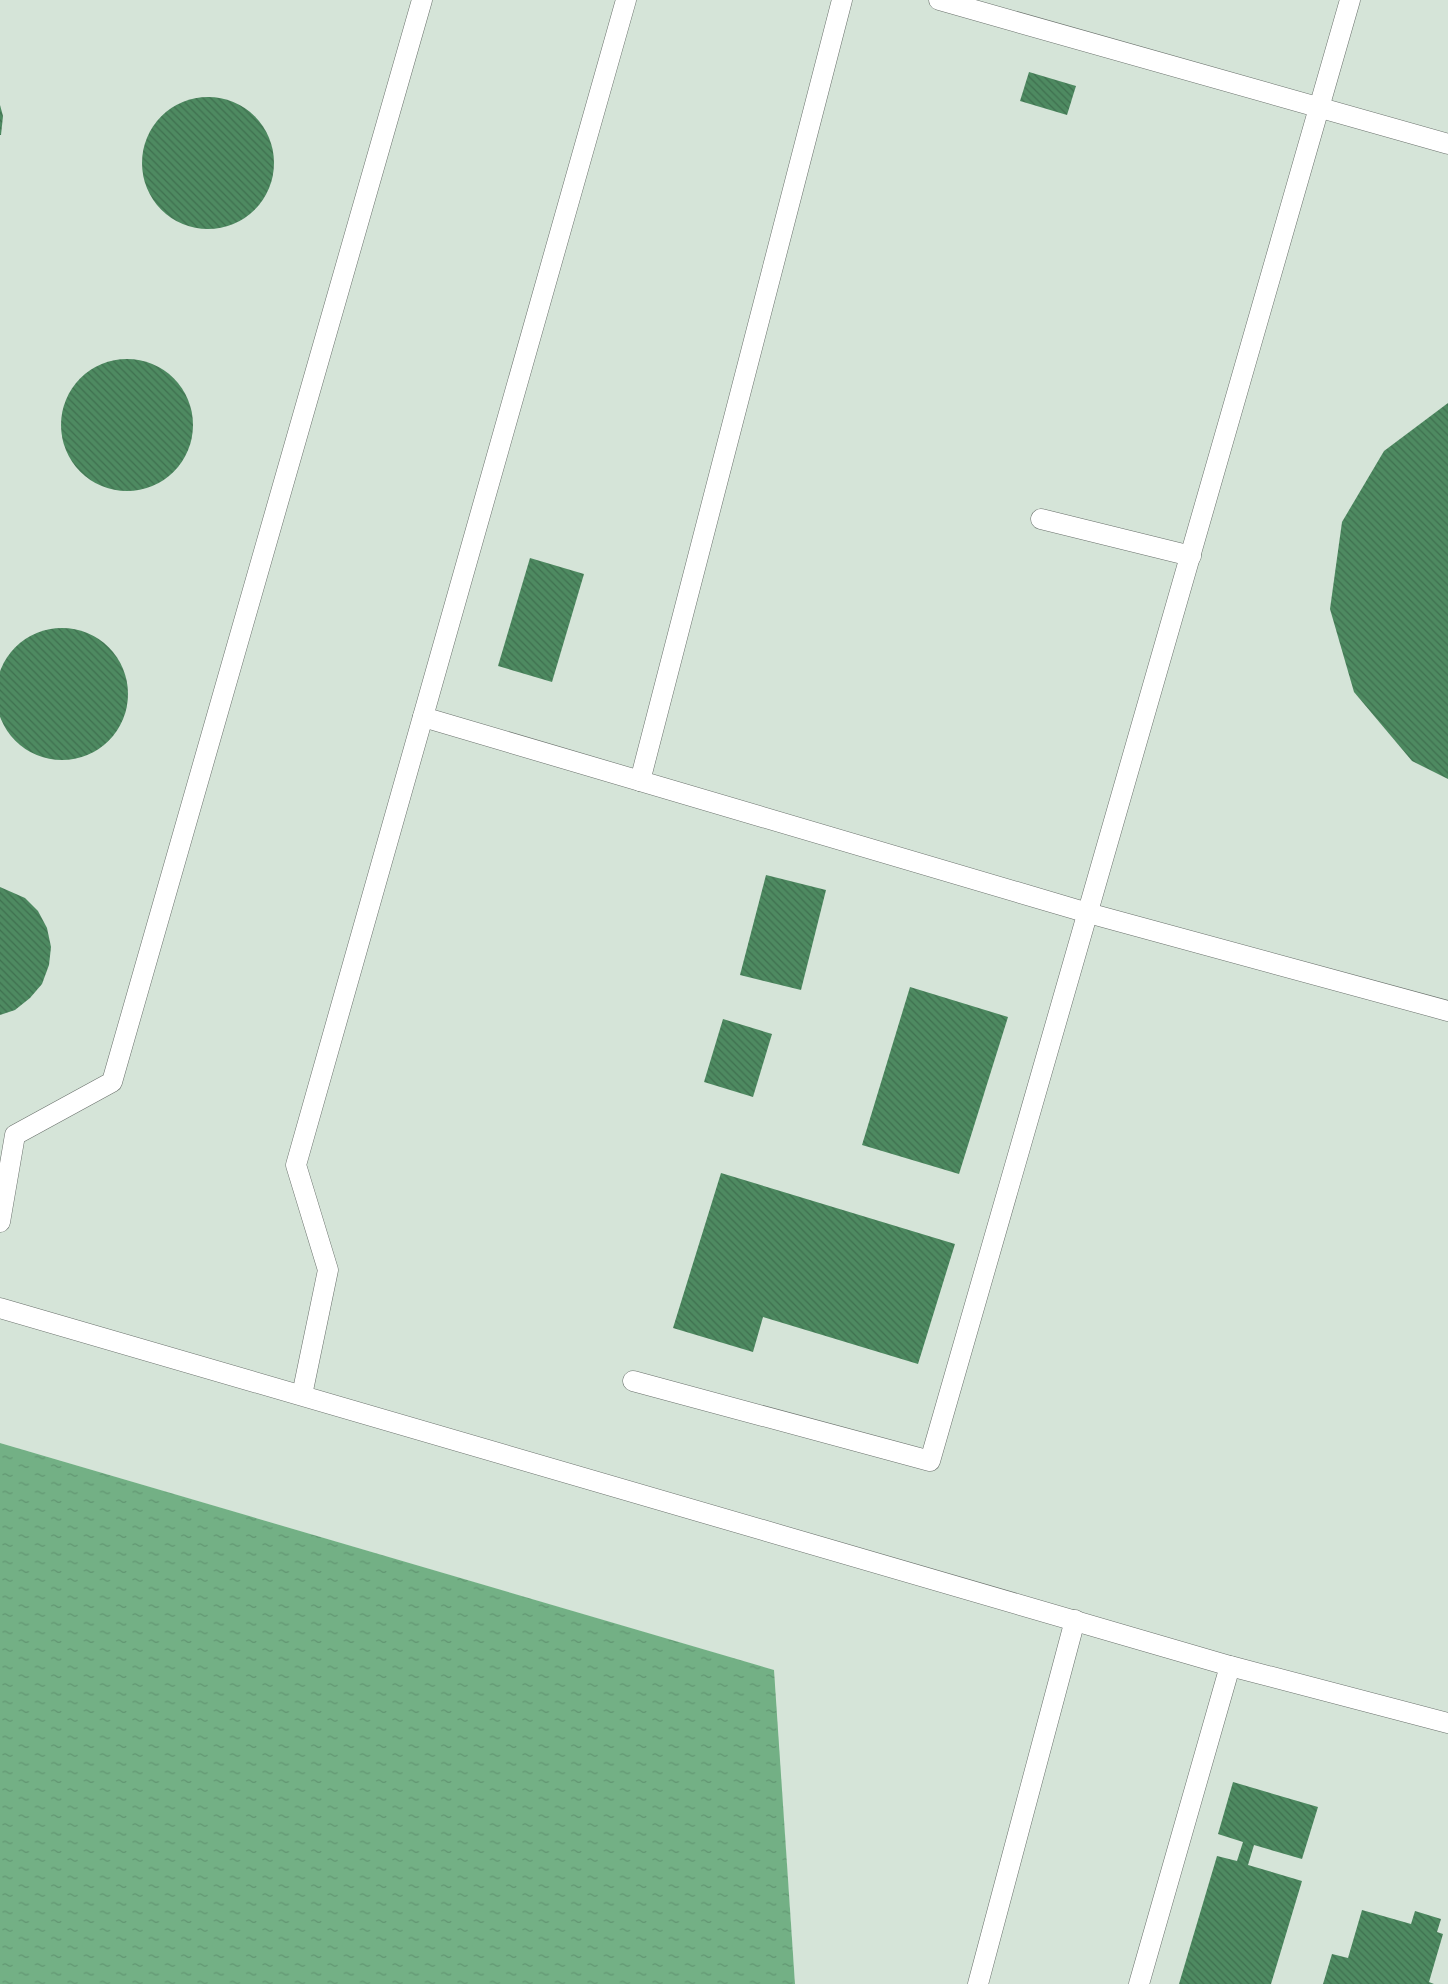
<svg xmlns="http://www.w3.org/2000/svg" width="1448" height="1984" viewBox="0 0 1448 1984" font-family="'Fira Sans Condensed',sans-serif">
<defs>
<pattern id="water-ripples" width="26" height="14" patternUnits="userSpaceOnUse" patternTransform="scale(1.25)"><rect width="26" height="14" fill="#73b085"/><path d="M2 4q2-2 4 0t4 0M15 11q2-2 4 0t4 0" fill="none" stroke="#629672"/></pattern>
<pattern id="building-back-hatch" width="6" height="6" patternUnits="userSpaceOnUse" patternTransform="scale(1.25)"><rect width="6" height="6" fill="#4e8a61"/><path d="M-1 5l2 2M0 0l6 6M5-1l2 2" fill="none" stroke="#3f704f"/></pattern>
</defs>
<rect width="100%" height="100%" fill="#e6eee8"/>
<path fill="#d5e4d8" d="M0,0H1448V1984H795L773,1670L0,1443Z"/>
<path fill="url(#water-ripples)" d="M0,1443L774,1670L795,1984H0Z"/>
<g fill="url(#building-back-hatch)">
<path d="M1029,72L1076,86L1067,115L1020,101Z"/>
<circle cx="208" cy="163" r="66"/>
<path d="M0,105L3,116L1,135H0Z"/>
<circle cx="127" cy="425" r="66"/>
<path d="M1448,403V779L1412,761L1354,692L1330,609L1342,522L1384,451Z"/>
<path d="M530,558L584,574L552,682L498,666Z"/>
<circle cx="62" cy="694" r="66"/>
<path d="M766,875L826,890L801,990L740,975Z"/>
<path d="M0,887L25,898L38,911L47,928L51,947L49,965L42,984L30,998L15,1010L0,1015Z"/>
<path d="M910,987L1008,1017L959,1174L862,1145Z"/>
<path d="M723,1019L772,1034L753,1097L704,1082Z"/>
<path d="M721,1173L955,1244L918,1364L763,1317L753,1352L673,1328Z"/>
<path d="M1233,1782L1318,1807L1302,1859L1254,1845L1248,1865L1302,1881L1271,1984H1179L1217,1856L1237,1861L1243,1842L1218,1834Z"/>
<path d="M1362,1910L1411,1924L1415,1911L1441,1919L1437,1932L1443,1934L1429,1982L1434,1984H1323L1332,1954L1348,1958Z"/>
</g>
<g fill="none" stroke-linecap="round" stroke-linejoin="round">
<defs>
<g id="service">
<path d="M939,0L1448,144"/>
<path d="M1041,519L1191,556"/>
<path d="M423,717L1088,913L1448,1011"/>
<path d="M640,781L842,0"/>
<path d="M0,1222L15,1135L112,1082L422,0"/>
<path d="M0,1308L1230,1666L1448,1723"/>
<path d="M633,1381L930,1461L1350,0"/>
<path d="M302,1395L328,1270L296,1165L626,0"/>
<path d="M978,1984L1075,1620"/>
<path d="M1139,1984L1230,1666"/>
</g>
</defs>
<use href="#service" stroke="#69706b" stroke-width="21"/>
<use href="#service" stroke="#fff" stroke-width="20"/>
</g>
</svg>
